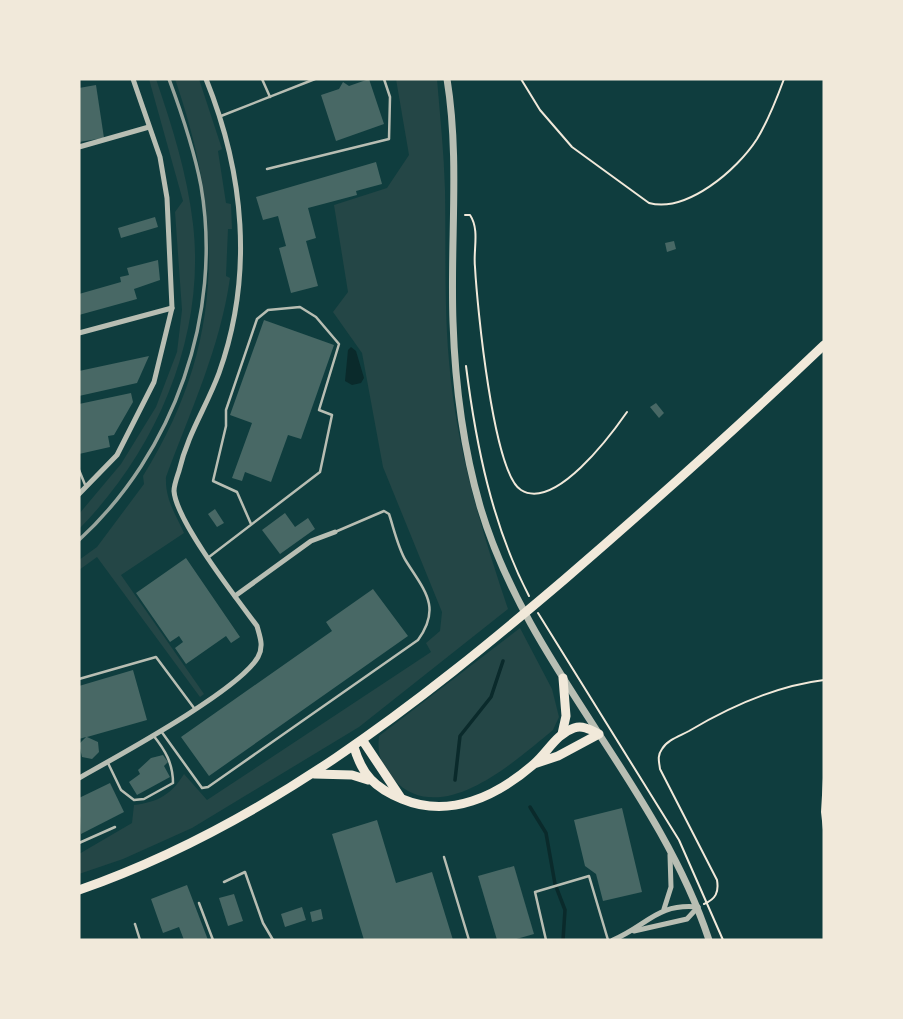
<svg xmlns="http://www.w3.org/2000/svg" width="903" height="1019" viewBox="0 0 903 1019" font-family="'IBM Plex Sans',sans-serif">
<rect width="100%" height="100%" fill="#0f3d3e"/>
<g fill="#244646">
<path d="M149,79H156C172,126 187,173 193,224C206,336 157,450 79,529V514L121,464L156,407L177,352L182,310L175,212L183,201Z"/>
<path d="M175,79H199L222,149L218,151L226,203L231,204L232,229H228L226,276L230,278C220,348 191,410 166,477C165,499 175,513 184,533L121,575L204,694L200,697L97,557L79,570V560L97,547L144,484L143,476C225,345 224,221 175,79Z"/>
<path d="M396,79H437C440,116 444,153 445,190C446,249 444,303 449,361C456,447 481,529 508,609L359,727L192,828L123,859L79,874V854L132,823L134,805C158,802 171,795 184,774L207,800L431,652L426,643L440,631L442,612L383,467L362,353L333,312L348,292L334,205L387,188L409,155Z"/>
<path d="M520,628L552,689L559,717L553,730C514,762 441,829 394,780C381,765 377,755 379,736Z"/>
</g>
<path fill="#0a2a2b" d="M351,347L356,351L364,378L361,383L352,385L345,381L348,350Z"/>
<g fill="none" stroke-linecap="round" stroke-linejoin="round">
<g stroke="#0a2a2b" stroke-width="3.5">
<path d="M455,780L460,736L491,697L503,661"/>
<path d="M530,807L546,833L555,884L565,910L563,940"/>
</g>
</g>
<g fill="#486865">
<path d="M369,79L384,124L336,141L321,95L339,89L343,82L349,86Z"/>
<path d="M96,85L104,138L79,142V88Z"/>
<path d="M376,162L382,184L356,191L357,195L308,208L316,238L306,241L318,286L291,293L279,248L286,246L278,216L263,220L256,197Z"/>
<path d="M155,217L158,227L121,238L118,228Z"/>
<path d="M674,241L676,249L667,252L665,243Z"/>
<path d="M158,260L160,280L134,289L137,299L79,315V294L121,282L120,277L129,275L127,268Z"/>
<path d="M264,320L334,345L301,439L288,435L271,482L245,472L242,481L232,478L252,423L230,415Z"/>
<path d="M149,356L137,383L79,396V371Z"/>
<path d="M131,393L133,402L114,435L108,436L110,447L79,454V404Z"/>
<path d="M656,403L664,413L659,418L650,407Z"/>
<path d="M215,509L224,523L217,527L208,514Z"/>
<path d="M285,513L295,527L308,518L315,529L280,554L262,530Z"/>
<path d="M186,558L240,637L231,643L226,636L186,664L175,648L183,642L179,636L170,642L136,593Z"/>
<path d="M373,589L408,636L209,776L181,737L332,631L326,622Z"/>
<path d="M133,670L147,720L87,737L98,742L99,752L92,759L82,757L79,744L86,737L79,739V686Z"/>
<path d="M163,755L168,762L164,766L170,777L137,795L129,782L140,774L138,770L151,758Z"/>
<path d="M110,783L124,812L81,834L79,798Z"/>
<path d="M622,808L642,892L603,901L596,874L585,866L574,820Z"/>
<path d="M377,820L396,883L432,872L453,940H364L332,834Z"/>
<path d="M514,866L534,934L513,940H497L478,876Z"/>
<path d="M187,885L208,940H184L179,927L163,933L151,899Z"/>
<path d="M234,894L243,921L228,926L219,898Z"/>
<path d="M302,907L306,920L285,927L281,914Z"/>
<path d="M321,909L323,919L312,922L310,912Z"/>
</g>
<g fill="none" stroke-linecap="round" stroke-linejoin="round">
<g stroke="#f1e9da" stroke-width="2">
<path d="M521,79L540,110L572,147L649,203C687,213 737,170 757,139C768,121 777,98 784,79"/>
<path d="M465,215H470C480,230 473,250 475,267C477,304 493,473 521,490C555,511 611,435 627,412"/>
<path d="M466,366C476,445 492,525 529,596"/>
<path d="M538,613L679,840L723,940"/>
<path d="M824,778L822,812L824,830"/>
<path d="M704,904C716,899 719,892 717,880L660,769C659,761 657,756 662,749C667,740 680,736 689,731C731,706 775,686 824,680"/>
</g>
<g stroke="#b8beb3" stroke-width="2.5">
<path d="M262,79L270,97"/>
<path d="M221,116L315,79"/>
<path d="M267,169L389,139L390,97L384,79"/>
<path d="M79,470L86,487"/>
<path d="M209,557L320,472L332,415L319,410L339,344L316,317L300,307L268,310L257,319L226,410V426L213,481L237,492L251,524"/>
<path d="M79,679L156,657L194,708"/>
<path d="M161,731L202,788L208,787L418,640C442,607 424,590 406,561C398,548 394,529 389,514L384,511L335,532"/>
<path d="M108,763L121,790L134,800L144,799L173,783C173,763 165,750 153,735"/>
<path d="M79,843L115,827"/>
<path d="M444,857L469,940"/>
<path d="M224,882L245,872L263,923L273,940"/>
<path d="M199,903L213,940"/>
<path d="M135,924L140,940"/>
<path d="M546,940L535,892L589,876L608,940"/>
</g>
<g stroke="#b8beb3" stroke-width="5">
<path d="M79,147L149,127"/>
<path d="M79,333L172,308"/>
<path d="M79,494L117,455L154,382L172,308L167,198L160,157L133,79"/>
<path d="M235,596L311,541L335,532"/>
<path d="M79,778C116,757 240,690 258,657C264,646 260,637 257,626C237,599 176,521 174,491C174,485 177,477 179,471C188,433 206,408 219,373C254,275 244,173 206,79"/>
<path d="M664,909L671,887L670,855"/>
<path d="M634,931L687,919L698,907"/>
<path d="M613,940C648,925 657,903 698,907"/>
</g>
<path stroke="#b8beb3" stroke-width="7" d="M447,79C460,159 450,241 453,322C455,383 463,447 480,506C527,666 657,783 709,940"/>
<g stroke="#f1e9da" stroke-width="9">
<path d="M562,734L566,716L563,678"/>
<path d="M363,741L401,798"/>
<path d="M354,747C362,775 375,788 402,799C450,819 497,796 534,764C548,752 556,734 574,728C583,725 591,730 599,734L558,756L534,764"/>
<path d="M314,774L352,775L368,780"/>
<path d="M79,890C265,825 417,705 565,579C653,503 740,425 824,345"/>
</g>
<path stroke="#97a49c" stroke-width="3.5" d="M79,540C174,453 223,314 201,186C194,149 182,114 169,79"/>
</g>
<rect width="903" height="1019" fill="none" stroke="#f1e9da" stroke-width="161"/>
</svg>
